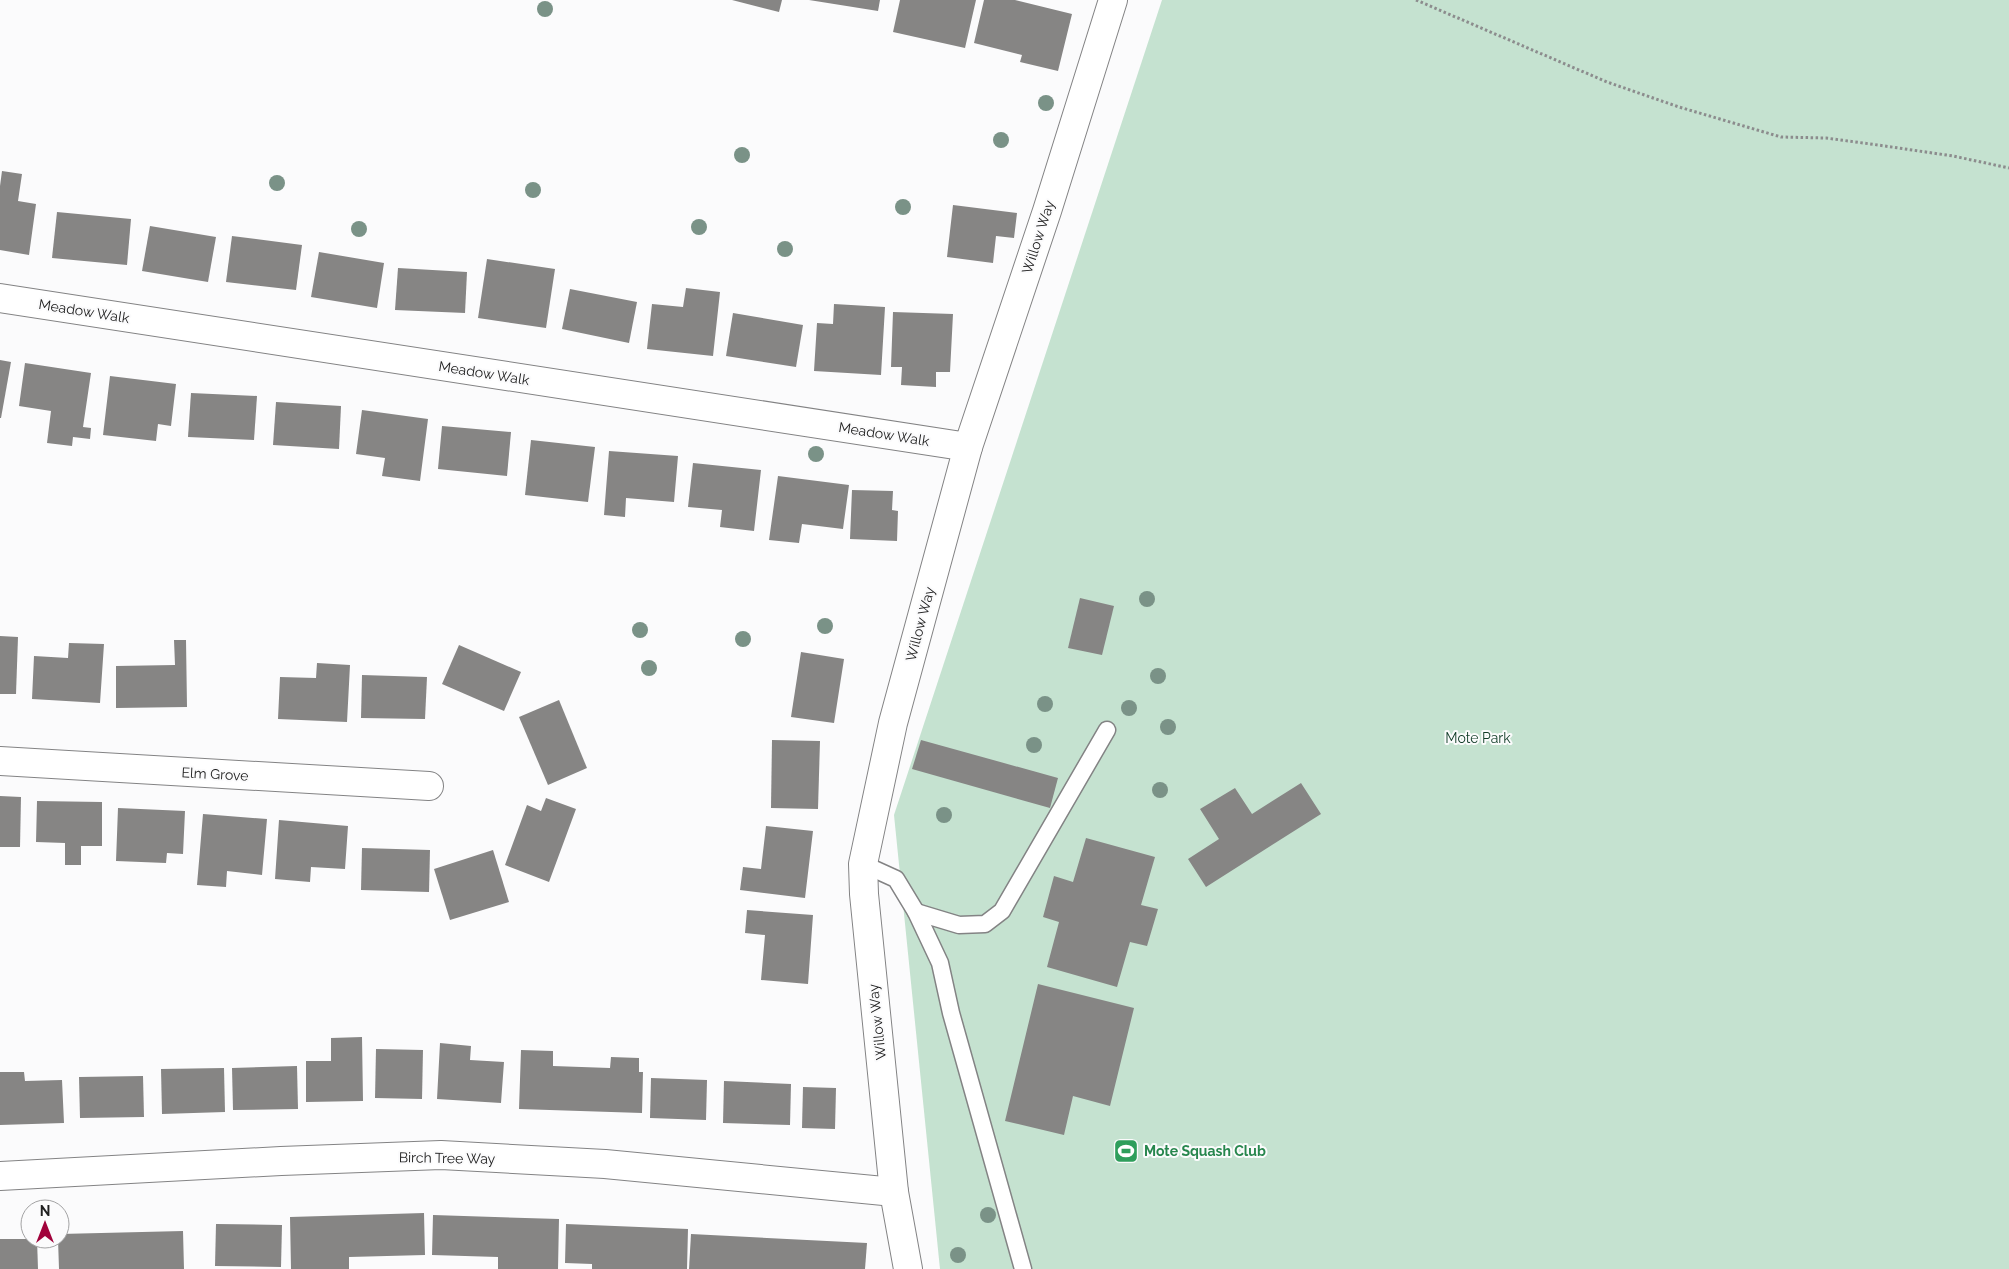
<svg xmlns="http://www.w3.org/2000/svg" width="2009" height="1269" viewBox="0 0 2009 1269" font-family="Raleway,sans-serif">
<rect width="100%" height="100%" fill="#fbfbfc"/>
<path fill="#c5e2d0" d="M1162,0H2009V1269H940L894,815Z"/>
<g fill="#868584">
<path d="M732,0H782L779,12Z"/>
<path d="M809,0H880L878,11Z"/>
<path d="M900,0H976L965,48L893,32Z"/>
<path d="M984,0H1015L1072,14L1058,71L1020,62L1022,55L974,43Z"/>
<path d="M2,171L22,174L18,201L36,204L29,255L0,250V186Z"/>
<path d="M953,205L1017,213L1014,238L996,236L993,263L947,257Z"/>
<path d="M57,212L131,219L127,265L52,258Z"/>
<path d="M150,226L216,237L208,282L142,271Z"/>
<path d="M232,236L302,245L296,290L226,282Z"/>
<path d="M319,252L384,263L377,308L311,297Z"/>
<path d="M487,259L555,269L546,328L478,318Z"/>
<path d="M398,268L467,272L465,313L395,310Z"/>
<path d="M686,288L720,292L713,356L647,349L652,304L683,307Z"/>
<path d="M570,289L637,302L629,343L562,329Z"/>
<path d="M834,304L885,307L881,375L814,371L817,323L833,324Z"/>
<path d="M893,312L953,314L950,372H936V387L901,385L902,367H891Z"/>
<path d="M733,313L803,325L796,367L726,356Z"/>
<path d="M0,360L11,362L1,418H0Z"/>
<path d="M25,363L91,373L83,427L91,428L90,439L73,437L72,446L47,443L51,411L19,406Z"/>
<path d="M110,376L176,384L171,426L158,424L156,441L103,435Z"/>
<path d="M191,393L257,396L254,440L188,437Z"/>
<path d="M276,402L341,406L339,449L273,445Z"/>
<path d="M362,410L428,419L420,481L382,476L385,458L356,454Z"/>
<path d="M442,426L511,432L507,476L438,469Z"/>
<path d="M531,440L595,447L588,502L525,495Z"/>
<path d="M609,451L678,456L674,502L626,498L625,517L604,515Z"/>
<path d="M693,463L761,470L754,531L720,527L722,510L688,507Z"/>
<path d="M778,476L849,485L843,529L802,524L799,543L769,540Z"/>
<path d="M852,490L893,491L892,510L898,511L897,541L850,539Z"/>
<path d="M1080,598L1114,606L1102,655L1068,648Z"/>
<path d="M0,636L18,637L16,694H0Z"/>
<path d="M174,640H186L187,707L116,708V666L175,665Z"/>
<path d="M69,643L104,644L100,703L32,699L34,656L68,658Z"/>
<path d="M459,645L521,672L504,711L442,684Z"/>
<path d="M801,652L844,659L834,723L791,717Z"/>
<path d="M317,663L350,665L347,722L278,719L280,677L316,678Z"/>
<path d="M362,675L427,677L425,719L361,718Z"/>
<path d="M559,700L587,768L548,785L519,717Z"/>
<path d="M772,740L820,741L818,809L771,808Z"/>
<path d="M921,740L1058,778L1050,808L912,769Z"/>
<path d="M1301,783L1321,814L1206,887L1188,859L1219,839L1200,809L1235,788L1252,814Z"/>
<path d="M0,796L21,797L20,847H0Z"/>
<path d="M546,798L576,809L549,882L505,865L527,805L541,811Z"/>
<path d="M37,801L102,802V846H81V865H65V843L36,842Z"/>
<path d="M118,808L185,811L183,854L167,853L166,863L116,861Z"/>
<path d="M203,814L267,819L262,875L227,871L226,887L197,885Z"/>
<path d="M279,820L348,826L345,869L311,867L310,882L275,879Z"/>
<path d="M766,826L813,831L805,898L740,890L743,867L761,869Z"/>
<path d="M1086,838L1155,857L1141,905L1158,909L1147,946L1130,942L1117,987L1047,967L1059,922L1043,917L1054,876L1073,882Z"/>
<path d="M362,848L430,850L429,892L361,890Z"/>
<path d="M493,850L509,902L450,920L434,869Z"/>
<path d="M747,910L813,915L808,984L761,980L765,935L745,933Z"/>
<path d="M1038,984L1134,1008L1110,1106L1073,1096L1064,1135L1005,1121Z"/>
<path d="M362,1037L363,1101L306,1102V1061H331V1038Z"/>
<path d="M440,1043L471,1046L470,1060L504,1062L501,1103L437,1099Z"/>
<path d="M376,1049L423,1050L422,1099L375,1098Z"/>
<path d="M521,1050L553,1051V1066L610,1068L611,1057L639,1058V1072H643L642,1113L519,1109Z"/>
<path d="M297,1066L298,1109L233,1110L232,1068Z"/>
<path d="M224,1068L225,1112L162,1114L161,1069Z"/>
<path d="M0,1072H24L25,1081L62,1080L64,1123L0,1125Z"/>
<path d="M143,1076L144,1117L80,1118L79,1077Z"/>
<path d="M651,1078L707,1080L706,1120L650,1118Z"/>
<path d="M724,1081L791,1084L790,1125L723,1123Z"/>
<path d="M803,1087L836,1088L835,1129L802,1128Z"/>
<path d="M424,1213L425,1255L349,1257V1269H291L290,1217Z"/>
<path d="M433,1215L559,1219L558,1269H498V1257L432,1255Z"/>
<path d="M216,1224L282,1225L281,1267L215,1266Z"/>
<path d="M566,1224L688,1229L687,1269H592V1264L565,1263Z"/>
<path d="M183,1231L184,1269H59L58,1239H60V1234Z"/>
<path d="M691,1234L867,1243L865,1269H689Z"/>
<path d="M0,1239H37L38,1269H0Z"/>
</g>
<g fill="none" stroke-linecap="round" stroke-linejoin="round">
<defs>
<g id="service">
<path d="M863,864L896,879L916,912L940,963L951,1013L1023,1269"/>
<path d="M916,912L959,925L985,924L1002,911L1107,730"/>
</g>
<g id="minor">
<path d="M0,298L968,447"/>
<path d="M0,761L429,786"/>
<path d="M0,1176L281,1161L441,1155L605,1164L894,1192"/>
<path d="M908,1269L894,1192L864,894L863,864L893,723L968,447L1047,211L1113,0"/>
</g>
</defs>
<use href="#service" stroke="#838384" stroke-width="19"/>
<use href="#minor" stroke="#838384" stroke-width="30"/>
<path stroke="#8c8c8d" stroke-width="3" stroke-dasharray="2.5 2.5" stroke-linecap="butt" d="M1416,0L1607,82L1679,107L1781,137L1826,138L1878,145L1953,156L2009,168"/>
<use href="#service" stroke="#fff" stroke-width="16"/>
<use href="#minor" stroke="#fff" stroke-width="28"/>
</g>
<g fill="#7a9287">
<circle cx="545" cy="9" r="8"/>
<circle cx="1046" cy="103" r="8"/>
<circle cx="1001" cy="140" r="8"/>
<circle cx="742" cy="155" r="8"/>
<circle cx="277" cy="183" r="8"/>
<circle cx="533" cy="190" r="8"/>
<circle cx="903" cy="207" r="8"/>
<circle cx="699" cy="227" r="8"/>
<circle cx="359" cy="229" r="8"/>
<circle cx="785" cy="249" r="8"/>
<circle cx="816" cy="454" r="8"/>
<circle cx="1147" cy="599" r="8"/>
<circle cx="825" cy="626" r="8"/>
<circle cx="640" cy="630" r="8"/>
<circle cx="743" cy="639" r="8"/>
<circle cx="649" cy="668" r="8"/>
<circle cx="1158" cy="676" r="8"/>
<circle cx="1045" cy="704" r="8"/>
<circle cx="1129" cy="708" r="8"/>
<circle cx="1168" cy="727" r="8"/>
<circle cx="1034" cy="745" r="8"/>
<circle cx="1160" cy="790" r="8"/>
<circle cx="944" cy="815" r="8"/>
<circle cx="988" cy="1215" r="8"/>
<circle cx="958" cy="1255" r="8"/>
</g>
<defs>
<symbol id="stadium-square" viewBox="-11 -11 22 22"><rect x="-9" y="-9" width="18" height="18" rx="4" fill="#2e9e5b" stroke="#fbfbfc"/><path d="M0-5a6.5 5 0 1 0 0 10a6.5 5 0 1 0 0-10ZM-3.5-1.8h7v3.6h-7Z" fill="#fff"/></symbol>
</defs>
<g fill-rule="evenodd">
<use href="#stadium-square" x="1112" y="1137" width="28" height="28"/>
</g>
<g text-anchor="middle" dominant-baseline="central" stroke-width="4" stroke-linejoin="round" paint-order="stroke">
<g font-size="14" fill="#202020" stroke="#fbfbfc">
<text transform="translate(1038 237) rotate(-72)">Willow Way</text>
<text transform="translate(84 311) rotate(9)">Meadow Walk</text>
<text transform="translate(484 373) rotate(9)">Meadow Walk</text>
<text transform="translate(884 434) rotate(9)">Meadow Walk</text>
<text transform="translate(920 624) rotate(-75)">Willow Way</text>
<text transform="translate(215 774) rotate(3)">Elm Grove</text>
<text transform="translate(877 1022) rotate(-96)">Willow Way</text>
<text transform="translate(447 1158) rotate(1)">Birch Tree Way</text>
</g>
<g font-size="14" fill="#103c27" stroke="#fbfbfc">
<text x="1478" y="738">Mote Park</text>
</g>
<g font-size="14" font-weight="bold" fill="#27864d" stroke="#fbfbfc" text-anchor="start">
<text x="1144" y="1151">Mote Squash Club</text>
</g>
</g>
<g transform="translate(45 1224)"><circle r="24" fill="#fbfbfc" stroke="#a3a3a4"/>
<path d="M0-4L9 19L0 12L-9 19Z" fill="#a1023b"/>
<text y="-8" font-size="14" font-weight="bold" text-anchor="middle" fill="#202020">N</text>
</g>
</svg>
